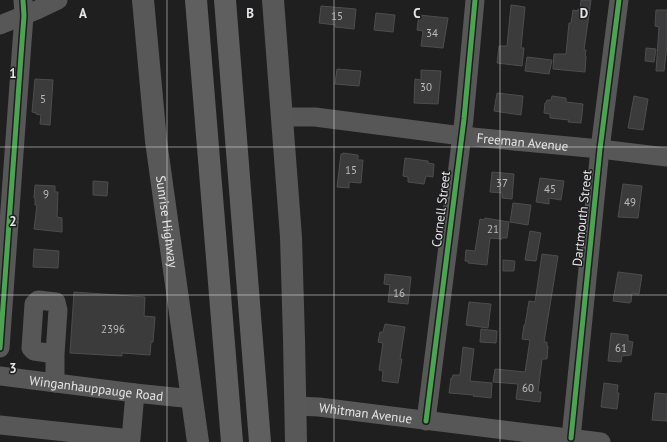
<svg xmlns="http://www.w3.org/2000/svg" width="667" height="442" viewBox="0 0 667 442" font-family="'PT Sans',sans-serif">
<rect width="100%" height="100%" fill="#1f1f20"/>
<g fill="#3b3b3c" stroke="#4d4d4e">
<path d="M581,0H591L584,50H586L585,56H586L585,72L553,69L554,54H566L569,23H571L573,10L578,11V9L580,10Z"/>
<path d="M511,5L525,7L521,48H524L522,66L497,63L499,46H507Z"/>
<path d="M321,6L356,9L354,29L335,27L336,25L319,23Z"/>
<path d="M656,10H667V45L664,71H656L659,27L655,26Z"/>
<path d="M376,13L395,15L393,32L374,30Z"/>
<path d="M419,15L448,18L443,48L421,46L423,31L417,30Z"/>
<path d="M646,48L656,49L654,62L645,61Z"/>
<path d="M527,57L552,60L549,74L525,71Z"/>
<path d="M337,69L361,71L359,86L335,84Z"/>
<path d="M421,70L441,71L438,104L414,103L415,79L421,80Z"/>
<path d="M35,79L53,80L50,125L40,124L41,115L36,114V113L32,112Z"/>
<path d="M497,93L523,96L521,115L494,111Z"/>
<path d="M552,96L566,98V102L583,104L581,123L568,122L569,120L550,118V114L544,113L545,103H546L547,100H551Z"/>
<path d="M634,96L648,99L643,130L628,128Z"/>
<path d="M343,153L358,155V160H363L361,183L349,182V188L337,187L341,154H343Z"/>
<path d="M405,158L428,161V163L434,164L433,177L426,176L424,184L408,182V177L403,176Z"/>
<path d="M492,172L514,174L512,199L502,198V193L490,192Z"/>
<path d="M540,178L564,181L561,200L549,198V204L536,202Z"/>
<path d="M93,181L108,182L107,196L93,195Z"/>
<path d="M623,184L642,186L638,218L618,217Z"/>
<path d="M35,185L55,186V192H58L57,217L62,218V232L34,229L37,205H35V198H34Z"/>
<path d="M513,203L531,205L528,225L510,222Z"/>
<path d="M485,218L509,222L507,238H502V239L490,238L487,265L468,263V261H465L466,250L475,251L480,219L484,220Z"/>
<path d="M530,231L541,233L536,261L525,260Z"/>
<path d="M34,249L59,251L58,268L33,267Z"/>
<path d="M542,254L558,256L544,342H547V346H548L547,359H542L538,392H541L540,402L516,399L518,384L493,382L495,369L525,372L530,340L522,339L524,325H525L529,301L535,302Z"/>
<path d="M503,260L515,261L514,271H503Z"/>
<path d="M618,272L642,275L639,294L632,293L631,302L629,303L613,301Z"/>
<path d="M385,274L411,277L408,304L388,302L390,285L384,284Z"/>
<path d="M74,292L145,297L144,316L155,317L153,342H151L150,355L122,353V356L70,353Z"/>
<path d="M469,302L491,304L488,328L466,325Z"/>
<path d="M385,324L405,327L400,359H402L398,383L382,381L383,371L379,370L383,343L378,342L380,332H383Z"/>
<path d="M481,329L497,331L496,343L480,342Z"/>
<path d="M611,333L628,335V341L633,342L631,355L622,356L621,362L608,361Z"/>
<path d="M463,347L474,349L470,381L492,383L491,398L473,396L474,395L449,393L451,378H452L453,375H460Z"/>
<path d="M604,383L618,385L617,393H619L617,409L601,407Z"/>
<path d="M655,393L667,394V421L652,420Z"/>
</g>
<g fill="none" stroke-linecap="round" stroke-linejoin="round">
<g stroke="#575757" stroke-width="19">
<path d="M0,25L37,10L58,0"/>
<path id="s1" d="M282,117H315L462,136L600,149L667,157"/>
<path d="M0,348L22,42L24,16L23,0"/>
<path d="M55,354L34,351L31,348L34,304L38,300L56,302L58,310L55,354V383"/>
<path id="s2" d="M0,376L135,393L193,399"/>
<path id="s3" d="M296,406L319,407L601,442"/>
<path d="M426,421L464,119L475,0"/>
<path d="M0,425L131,439L135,393"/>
<path d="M571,438L600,149L619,0"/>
</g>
<g stroke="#585858" stroke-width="22">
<path id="s4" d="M143,0L156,141L198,442"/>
<path d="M273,0L291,237L294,339L296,442"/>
</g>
<g stroke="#5f5f60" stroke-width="22">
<path d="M196,0L232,442"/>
<path d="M225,0L260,442"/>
</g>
<defs>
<g id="cycleway">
<path d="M0,348L22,42L24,16L23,0"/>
<path d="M426,421L464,119L475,0"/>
<path d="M571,438L600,149L619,0"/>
</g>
</defs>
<use href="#cycleway" stroke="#1e1e21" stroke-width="8"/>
<use href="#cycleway" stroke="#4ca352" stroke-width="5"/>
</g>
<path fill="none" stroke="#e6e6e8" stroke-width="1" stroke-opacity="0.55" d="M167,0V442M334,0V442M500,0V442M0,147H667M0,295H667"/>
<g text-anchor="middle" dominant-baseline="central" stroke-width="3" stroke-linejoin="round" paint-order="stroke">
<g font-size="11" fill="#bbbbbd">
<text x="337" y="16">15</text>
<text x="432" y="33">34</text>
<text x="426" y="87">30</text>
<text x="43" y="99">5</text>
<text x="351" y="170">15</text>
<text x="502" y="183">37</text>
<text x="550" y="189">45</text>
<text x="46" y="194">9</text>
<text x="630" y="202">49</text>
<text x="493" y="229">21</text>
<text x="399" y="293">16</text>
<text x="113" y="329">2396</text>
<text x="621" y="348">61</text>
<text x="528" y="388">60</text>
</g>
<g font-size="13" fill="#e6e6e8" stroke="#1e1e21">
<text stroke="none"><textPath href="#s1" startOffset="242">Freeman Avenue</textPath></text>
<text transform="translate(441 209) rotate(-83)">Cornell Street</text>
<text transform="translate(582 218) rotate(-84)">Dartmouth Street</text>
<text stroke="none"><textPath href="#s4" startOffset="223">Sunrise Highway</textPath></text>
<text stroke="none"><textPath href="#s2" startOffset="97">Winganhauppauge Road</textPath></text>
<text stroke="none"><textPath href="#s3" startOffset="70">Whitman Avenue</textPath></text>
</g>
</g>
<g font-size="13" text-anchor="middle" font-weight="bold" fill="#e6e6e8" stroke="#1e1e21" stroke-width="3" stroke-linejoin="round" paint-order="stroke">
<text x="83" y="18">A</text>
<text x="250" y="18">B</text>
<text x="417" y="18">C</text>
<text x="584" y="18">D</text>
<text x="13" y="78">1</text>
<text x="13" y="226">2</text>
<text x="13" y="373">3</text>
</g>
</svg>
